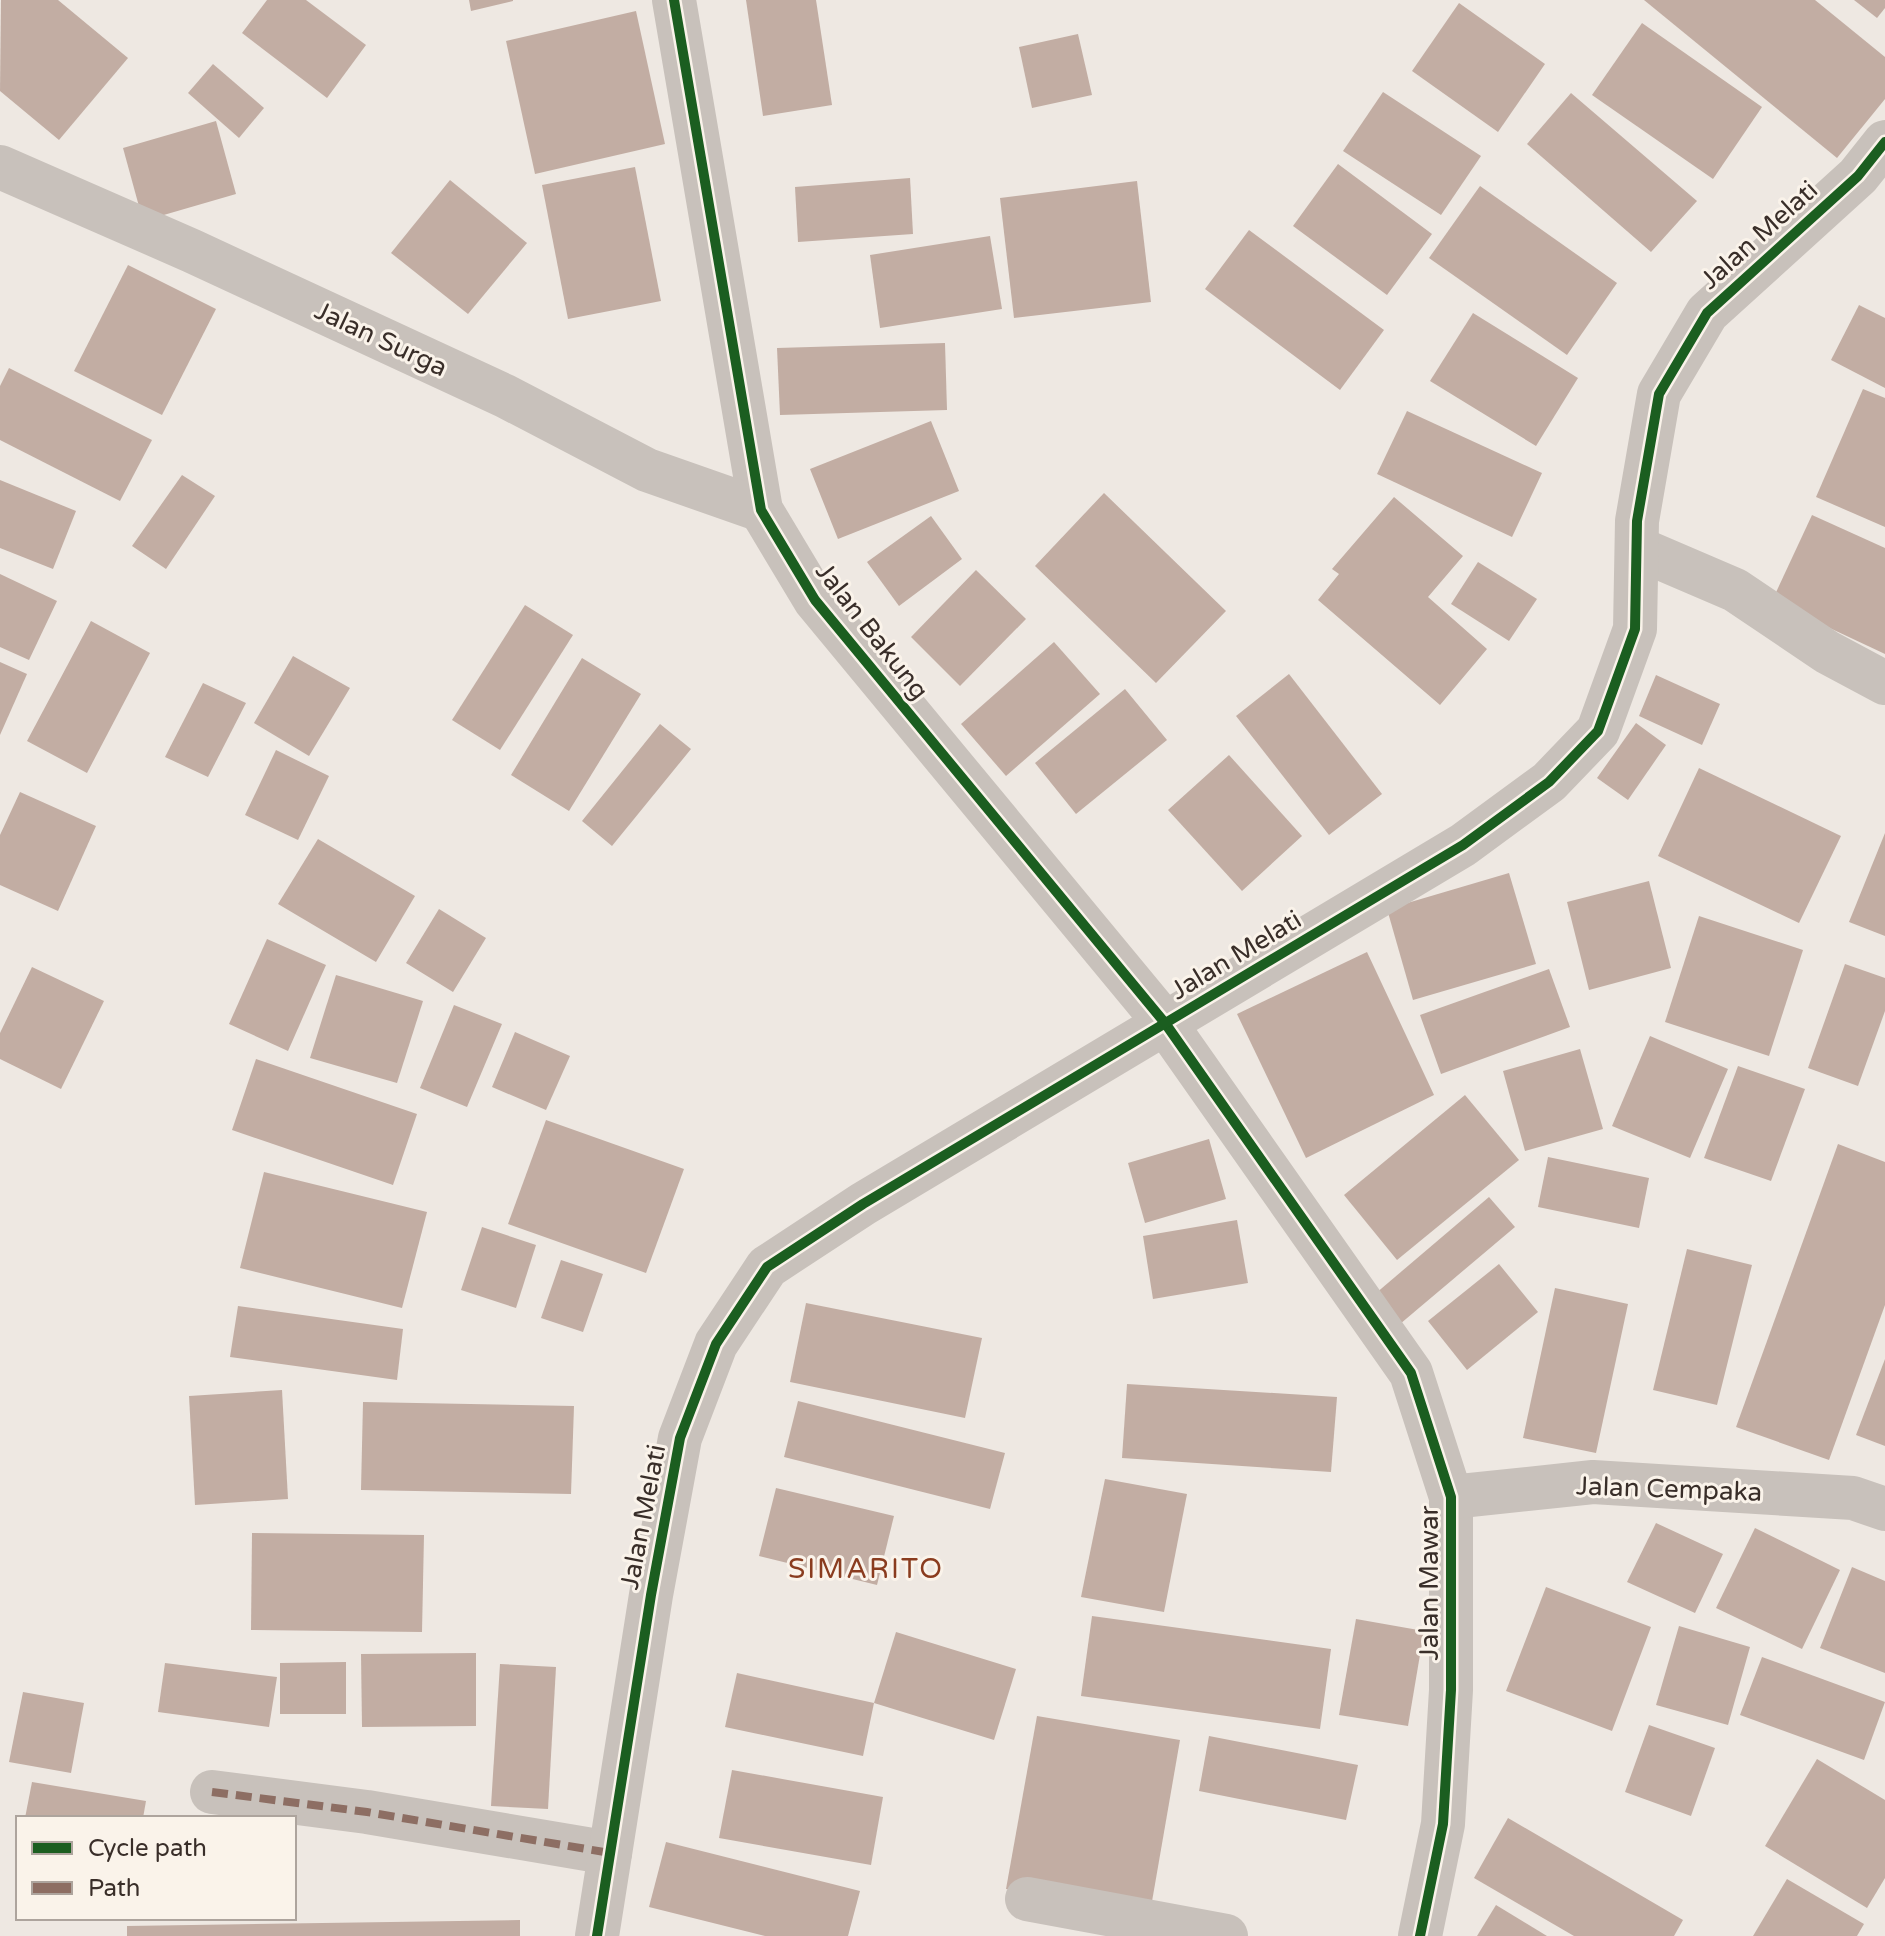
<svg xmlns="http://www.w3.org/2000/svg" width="1885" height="1936" viewBox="0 0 1885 1936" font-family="'Varela Round',sans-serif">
<rect width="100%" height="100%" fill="#eee8e2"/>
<g fill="#c2ada3">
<path d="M1,0H58L128,58L59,140L0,91Z"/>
<path d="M267,0H306L366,45L327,98L242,33Z"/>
<path d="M469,0H513V1L471,11Z"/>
<path d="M746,0H816L832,105L763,116Z"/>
<path d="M1644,0H1815L1885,57V99L1837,158Z"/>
<path d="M1854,0H1885V8L1877,18Z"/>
<path d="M1459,3L1545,64L1498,132L1412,71Z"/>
<path d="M636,11L665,144L535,174L506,41Z"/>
<path d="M1642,23L1762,107L1713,179L1592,95Z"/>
<path d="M1078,34L1092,95L1032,108L1019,47Z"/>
<path d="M213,64L264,108L239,138L188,93Z"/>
<path d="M1383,92L1481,156L1441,215L1343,151Z"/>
<path d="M1571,93L1697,201L1651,252L1527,144Z"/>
<path d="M216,121L236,194L143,221L123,148Z"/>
<path d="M1338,164L1432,234L1387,295L1293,226Z"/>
<path d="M635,167L661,301L568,319L542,185Z"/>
<path d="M910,178L913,234L798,242L795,187Z"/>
<path d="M450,180L527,243L468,314L391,253Z"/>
<path d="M1137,181L1151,302L1014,318L1000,198Z"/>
<path d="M1480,186L1617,283L1567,355L1429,258Z"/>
<path d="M1249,230L1384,330L1340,390L1205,289Z"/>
<path d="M990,236L1002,309L880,328L870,255Z"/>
<path d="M128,265L216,309L162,415L74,371Z"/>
<path d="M1859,305L1885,318V388L1831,360Z"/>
<path d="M1473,313L1578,378L1536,446L1430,381Z"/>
<path d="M945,343L947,410L780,415L777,348Z"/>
<path d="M9,368L152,440L120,501L0,440V386Z"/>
<path d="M1863,389L1885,398V527L1816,497Z"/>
<path d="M1407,411L1542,473L1512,537L1377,474Z"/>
<path d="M931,421L959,491L838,539L810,469Z"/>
<path d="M182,475L215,496L166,569L132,546Z"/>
<path d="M0,480L76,511L53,569L0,548Z"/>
<path d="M1104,493L1226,611L1156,683L1035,566Z"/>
<path d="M1394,497L1463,556L1428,597L1487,649L1440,705L1318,600L1339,574L1332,569Z"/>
<path d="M1812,515L1885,548V654L1772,601Z"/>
<path d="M931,516L962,559L899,606L867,562Z"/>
<path d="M1478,562L1537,599L1509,641L1451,604Z"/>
<path d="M976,570L1026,619L960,686L911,637Z"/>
<path d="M0,574L57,601L29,660L0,647Z"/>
<path d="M525,605L573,635L500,750L452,720Z"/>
<path d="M91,621L150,653L87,773L27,741Z"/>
<path d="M1054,642L1100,694L1006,776L961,724Z"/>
<path d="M293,656L350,688L309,756L254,723Z"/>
<path d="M582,658L641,694L569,811L511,775Z"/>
<path d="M0,662L27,674L0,735Z"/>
<path d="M1289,674L1382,794L1329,835L1236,716Z"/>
<path d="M1656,675L1720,704L1702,745L1639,716Z"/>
<path d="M203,683L246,703L208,777L165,757Z"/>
<path d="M1125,689L1167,740L1076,814L1035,763Z"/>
<path d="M1636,723L1666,745L1628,800L1597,778Z"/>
<path d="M660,724L691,749L612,846L582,821Z"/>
<path d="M276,750L329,776L298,840L245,815Z"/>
<path d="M1229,755L1302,836L1242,891L1168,810Z"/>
<path d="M1699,768L1841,836L1799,923L1658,856Z"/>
<path d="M20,792L96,826L58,911L0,885V835Z"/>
<path d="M1885,833V936L1849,922Z"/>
<path d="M318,839L415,896L376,962L278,904Z"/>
<path d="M1509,873L1536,964L1413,1000L1387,909Z"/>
<path d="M1649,881L1671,968L1589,990L1567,902Z"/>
<path d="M439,909L486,938L453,992L406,963Z"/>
<path d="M1699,916L1803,950L1769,1056L1665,1022Z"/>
<path d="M267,939L326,965L288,1051L229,1024Z"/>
<path d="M1367,952L1434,1095L1306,1158L1237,1014Z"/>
<path d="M1845,964L1885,978V1011L1858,1086L1808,1068Z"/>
<path d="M32,967L104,1001L61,1089L0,1059V1033Z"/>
<path d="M1549,969L1570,1027L1441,1074L1420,1015Z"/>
<path d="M336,975L423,1001L397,1083L310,1058Z"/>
<path d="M454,1005L502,1024L467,1107L420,1088Z"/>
<path d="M515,1032L570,1056L546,1110L492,1087Z"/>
<path d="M1650,1036L1728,1069L1690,1158L1612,1126Z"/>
<path d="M1580,1049L1603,1129L1525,1151L1503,1071Z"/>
<path d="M256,1059L417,1114L393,1185L232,1130Z"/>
<path d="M1738,1066L1805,1089L1771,1181L1704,1158Z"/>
<path d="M1465,1095L1519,1160L1397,1260L1344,1195Z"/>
<path d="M546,1120L684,1169L646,1273L508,1224Z"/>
<path d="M1209,1139L1226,1199L1145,1223L1128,1163Z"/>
<path d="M1838,1144L1885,1162V1305L1829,1460L1736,1427Z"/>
<path d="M1548,1157L1649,1178L1639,1228L1538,1207Z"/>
<path d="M264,1172L427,1212L402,1308L240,1268Z"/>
<path d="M1489,1197L1515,1227L1400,1324L1375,1294Z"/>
<path d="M1237,1220L1248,1283L1153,1299L1143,1236Z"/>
<path d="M482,1227L536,1245L516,1308L461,1290Z"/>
<path d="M1687,1249L1752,1265L1717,1405L1653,1390Z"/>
<path d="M561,1260L603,1274L583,1332L541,1318Z"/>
<path d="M1499,1264L1538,1312L1467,1370L1428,1321Z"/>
<path d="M1555,1288L1628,1304L1596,1453L1523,1438Z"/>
<path d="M806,1303L982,1338L965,1418L790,1382Z"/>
<path d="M238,1306L403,1329L397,1380L230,1357Z"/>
<path d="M1885,1359V1446L1856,1435Z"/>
<path d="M1127,1384L1337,1397L1331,1472L1122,1458Z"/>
<path d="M282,1390L288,1499L195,1505L189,1396Z"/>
<path d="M798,1401L1005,1453L990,1509L784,1457Z"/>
<path d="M363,1402L574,1406L571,1494L361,1490Z"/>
<path d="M1105,1479L1187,1494L1164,1612L1081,1597Z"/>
<path d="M776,1488L894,1516L877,1585L759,1556Z"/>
<path d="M1656,1523L1723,1554L1695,1613L1627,1582Z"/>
<path d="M1755,1528L1840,1570L1802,1649L1716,1608Z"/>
<path d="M252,1533L424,1535L422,1632L251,1630Z"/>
<path d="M1852,1567L1885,1581V1673L1820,1648Z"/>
<path d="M1546,1587L1651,1627L1612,1731L1506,1691Z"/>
<path d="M1092,1616L1331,1649L1320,1729L1081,1696Z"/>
<path d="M1356,1619L1424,1631L1408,1726L1339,1715Z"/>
<path d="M1679,1626L1750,1647L1728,1725L1656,1705Z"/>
<path d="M896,1632L1016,1669L994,1740L874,1703Z"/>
<path d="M476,1653V1726L362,1727L361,1654Z"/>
<path d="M1762,1657L1885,1702L1864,1760L1740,1715Z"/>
<path d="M346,1662V1714H280V1663Z"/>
<path d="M165,1663L277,1677L269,1727L158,1712Z"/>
<path d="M500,1664L556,1667L548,1809L491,1806Z"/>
<path d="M737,1673L874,1703L863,1756L725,1727Z"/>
<path d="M23,1692L84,1703L71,1773L9,1762Z"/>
<path d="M1037,1716L1180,1740L1150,1913L1006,1889Z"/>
<path d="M1649,1725L1715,1748L1691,1816L1625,1792Z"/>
<path d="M1209,1736L1358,1765L1346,1820L1199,1791Z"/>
<path d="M1817,1759L1885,1800V1878L1867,1908L1765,1846Z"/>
<path d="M732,1770L883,1797L871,1865L719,1838Z"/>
<path d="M32,1782L146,1801L143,1818H25Z"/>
<path d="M1508,1818L1683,1920L1674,1936H1574L1474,1878Z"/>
<path d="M666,1842L860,1891L848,1936H765L649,1907Z"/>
<path d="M1787,1879L1864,1924L1857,1936H1753Z"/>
<path d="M1496,1905L1547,1936H1477Z"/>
<path d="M520,1920V1936H127V1926Z"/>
</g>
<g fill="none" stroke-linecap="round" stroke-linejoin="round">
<g stroke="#c8c1bb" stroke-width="44">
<path d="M674,0L761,510L815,600L1165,1023L1411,1373L1451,1497V1690L1443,1824L1420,1936"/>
<path d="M0,167L192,251L505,396L647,470L761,510"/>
<path d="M1637,548L1735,590L1827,652L1885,683"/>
<path d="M1451,1497L1593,1482L1853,1498L1885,1509"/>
<path d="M212,1792L367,1812L610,1853"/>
<path d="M1027,1899L1226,1936"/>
<path d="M597,1936L651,1595L680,1438L716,1344L767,1267L863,1204L1463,845L1549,782L1598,731L1635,629L1637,521L1659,394L1707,313L1858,176L1885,142"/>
</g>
<path stroke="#8d6e63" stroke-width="8" stroke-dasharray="16 8" stroke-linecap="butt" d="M212,1792L367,1812L610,1853"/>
<defs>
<g id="cycleway">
<path d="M674,0L761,510L815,600L1165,1023L1411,1373L1451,1497V1690L1443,1824L1420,1936"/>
<path d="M597,1936L651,1595L680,1438L716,1344L767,1267L863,1204L1463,845L1549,782L1598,731L1635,629L1637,521L1659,394L1707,313L1858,176L1885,142"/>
</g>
</defs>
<use href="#cycleway" stroke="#faf3ea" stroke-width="15"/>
<use href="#cycleway" stroke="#1b5e20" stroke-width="10"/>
</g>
<g text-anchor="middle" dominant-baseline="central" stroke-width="6" stroke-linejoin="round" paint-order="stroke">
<g font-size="26" fill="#392e29" stroke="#faf3ea">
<text transform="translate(1759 235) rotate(-42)">Jalan Melati</text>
<text transform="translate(381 339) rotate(25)">Jalan Surga</text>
<text transform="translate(872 631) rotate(52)">Jalan Bakung</text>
<text transform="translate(1236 955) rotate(-31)">Jalan Melati</text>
<text transform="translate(1669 1489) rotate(2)">Jalan Cempaka</text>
<text transform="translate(643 1517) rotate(-79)">Jalan Melati</text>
<text transform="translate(1429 1583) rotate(-90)">Jalan Mawar</text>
</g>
<g font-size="28" letter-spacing="2" fill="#8a3c1f" stroke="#faf3ea">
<text x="866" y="1569">SIMARITO</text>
</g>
</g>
<rect x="16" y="1816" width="280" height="104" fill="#faf3ea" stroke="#ada49d" stroke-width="2"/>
<rect x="32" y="1842" width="40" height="12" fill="#1b5e20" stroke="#ada49d" stroke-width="2"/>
<text x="88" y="1856" font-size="24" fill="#392e29">Cycle path</text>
<rect x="32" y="1882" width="40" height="12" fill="#8d6e63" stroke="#ada49d" stroke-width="2"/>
<text x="88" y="1896" font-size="24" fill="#392e29">Path</text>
</svg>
